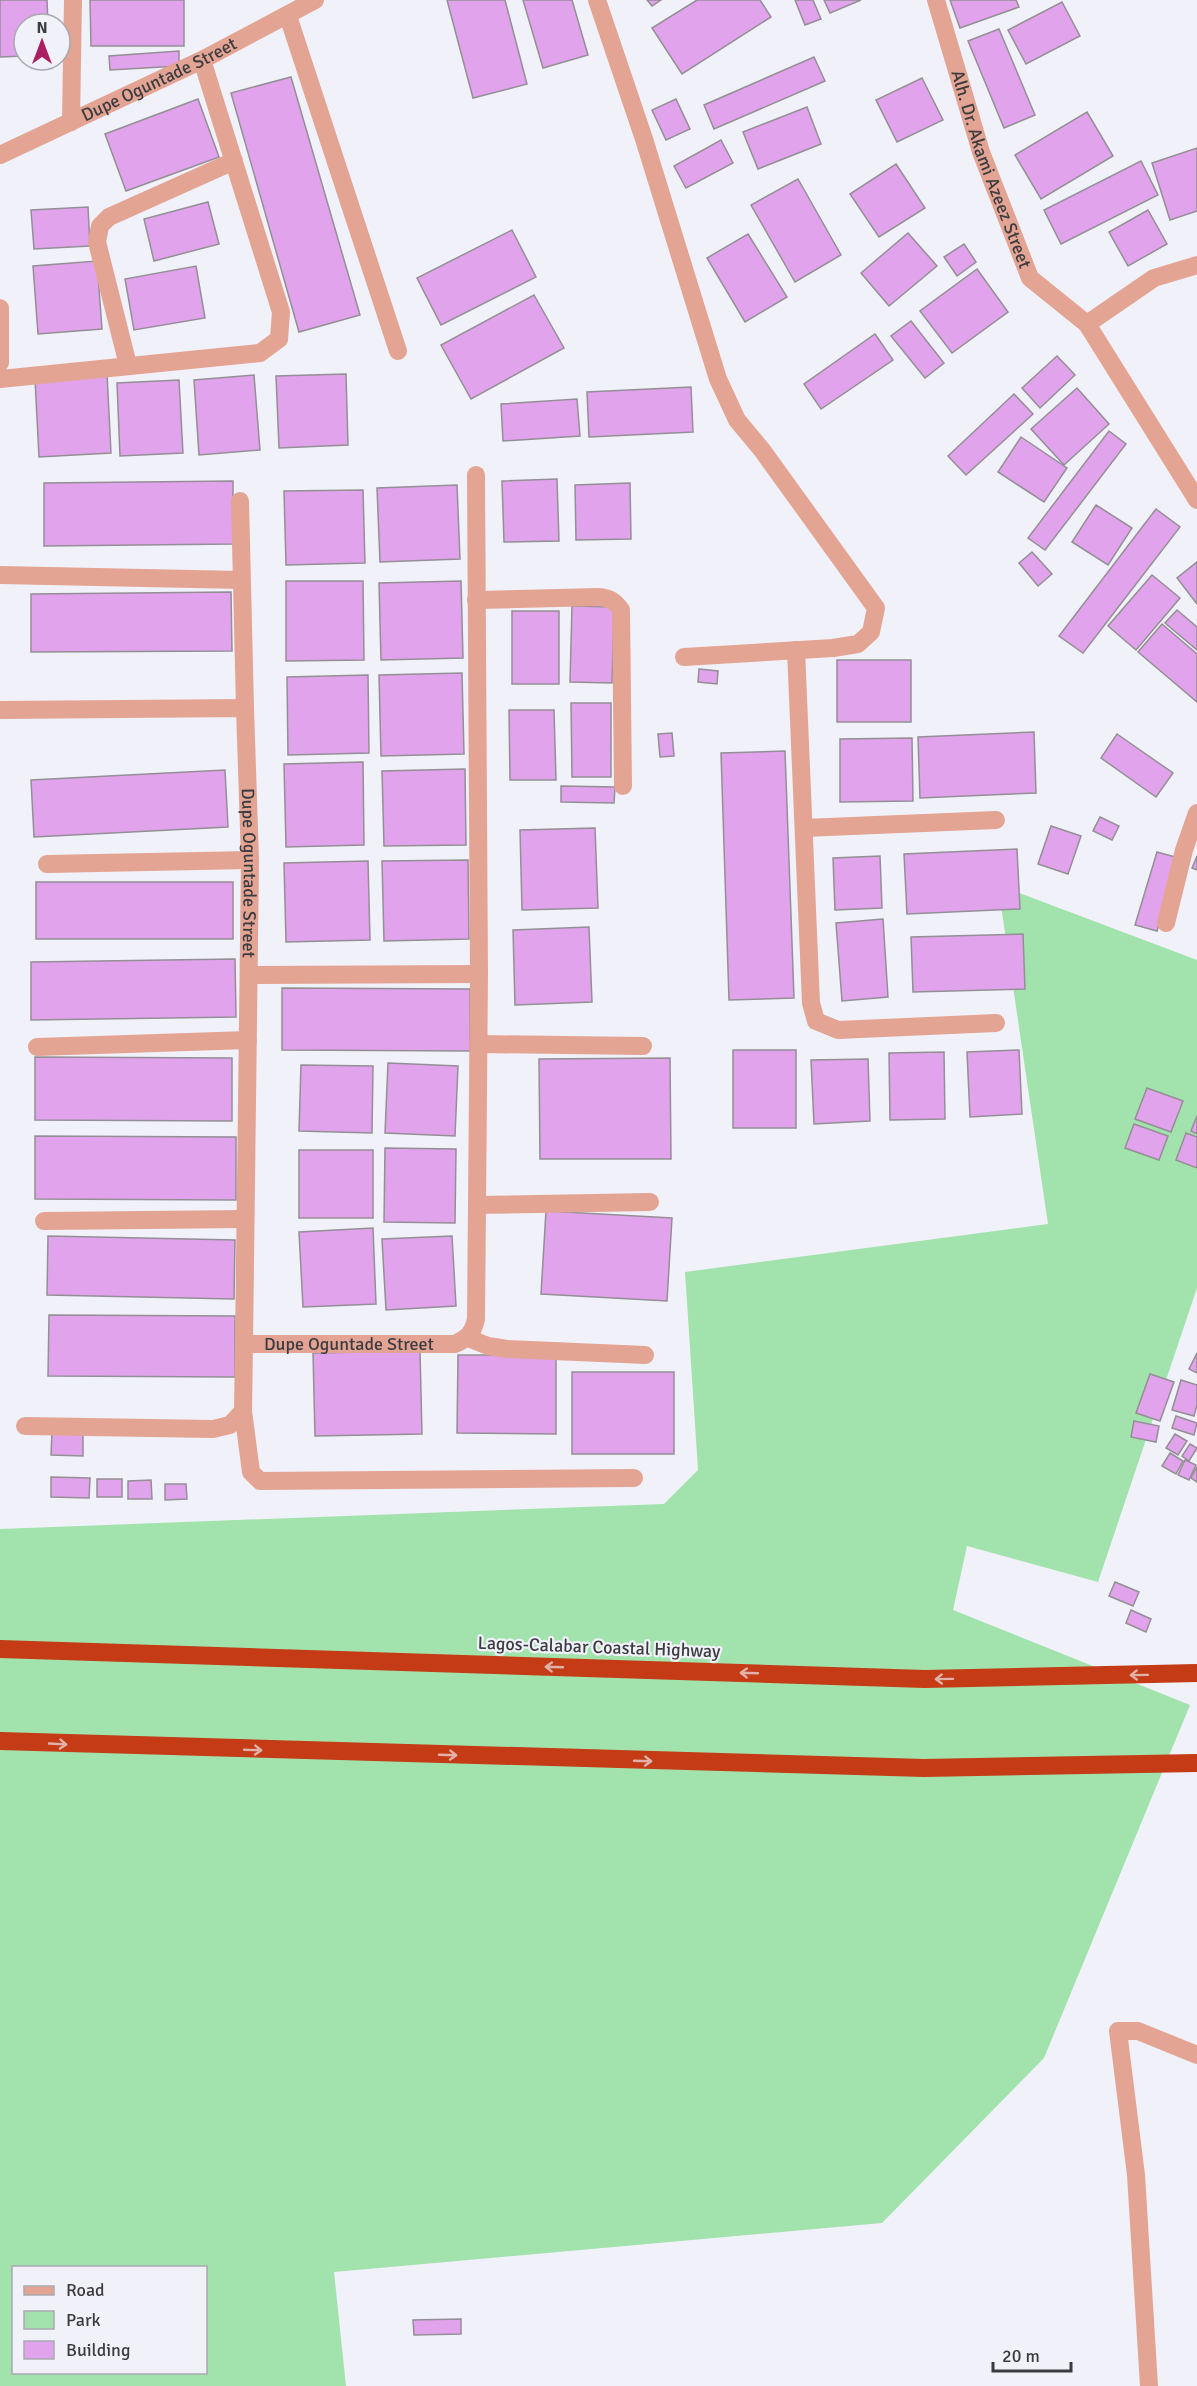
<svg xmlns="http://www.w3.org/2000/svg" width="1197" height="2386" viewBox="0 0 1197 2386" font-family="Signika,sans-serif">
<rect width="100%" height="100%" fill="#f1f1fa"/>
<path fill="#a2e2ac" fill-rule="evenodd" d="M998,885L1197,960V1288L1098,1582L967,1546L953,1610L1190,1705L1044,2058L882,2223L334,2272L346,2386H0V1529L664,1504L698,1470L685,1272L1048,1224ZM14,2268H206V2372H14Z"/>
<g fill="#e1a4ec" stroke="#948e95" stroke-width="1.5">
<path d="M0,0H47L48,24H24V56L0,57Z"/>
<path d="M90,0H184V46H91Z"/>
<path d="M447,0H505L527,84L473,98Z"/>
<path d="M523,0H572L588,55L543,68Z"/>
<path d="M647,0H661L652,6Z"/>
<path d="M697,0H760L771,17L682,74L652,28Z"/>
<path d="M795,0H813L821,19L805,25Z"/>
<path d="M824,0H861L830,13Z"/>
<path d="M950,0H1016L1019,7L960,28Z"/>
<path d="M1062,2L1080,36L1026,64L1008,30Z"/>
<path d="M999,29L1035,115L1004,128L968,41Z"/>
<path d="M179,51V66L110,70L109,56Z"/>
<path d="M814,57L825,81L714,129L704,105Z"/>
<path d="M291,77L360,315L299,332L231,93Z"/>
<path d="M922,78L943,120L897,142L876,100Z"/>
<path d="M198,99L219,157L126,191L105,134Z"/>
<path d="M676,99L690,129L666,140L652,110Z"/>
<path d="M807,107L821,144L758,169L743,132Z"/>
<path d="M1087,112L1113,156L1041,199L1015,155Z"/>
<path d="M721,140L733,163L686,188L674,166Z"/>
<path d="M1197,148V211L1170,220L1152,163Z"/>
<path d="M1141,161L1158,195L1061,244L1044,210Z"/>
<path d="M896,164L925,208L879,237L850,194Z"/>
<path d="M798,179L841,255L795,282L751,205Z"/>
<path d="M208,202L219,244L154,261L144,219Z"/>
<path d="M88,207L90,246L34,249L31,210Z"/>
<path d="M1148,210L1167,244L1128,266L1109,232Z"/>
<path d="M512,230L536,277L441,325L417,278Z"/>
<path d="M908,233L937,266L889,306L861,273Z"/>
<path d="M748,234L787,297L745,322L707,258Z"/>
<path d="M964,244L976,262L957,276L944,257Z"/>
<path d="M97,261L102,329L38,334L33,266Z"/>
<path d="M196,266L205,318L134,330L125,279Z"/>
<path d="M977,269L1008,312L952,353L920,311Z"/>
<path d="M534,295L564,348L471,399L441,345Z"/>
<path d="M911,321L944,363L925,378L891,336Z"/>
<path d="M875,334L893,360L821,409L804,384Z"/>
<path d="M1057,356L1075,375L1040,408L1022,388Z"/>
<path d="M107,374L111,453L39,457L35,379Z"/>
<path d="M346,374L348,445L279,448L276,376Z"/>
<path d="M254,375L260,450L199,455L194,380Z"/>
<path d="M179,380L183,453L120,456L117,383Z"/>
<path d="M691,387L693,432L589,437L587,392Z"/>
<path d="M1077,388L1109,424L1064,465L1031,429Z"/>
<path d="M1014,394L1033,414L966,475L948,456Z"/>
<path d="M577,399L580,436L503,441L501,404Z"/>
<path d="M1109,431L1126,444L1045,550L1028,538Z"/>
<path d="M1021,437L1067,468L1044,502L998,472Z"/>
<path d="M557,479L559,541L504,542L502,481Z"/>
<path d="M233,481V544L44,546V483Z"/>
<path d="M630,483L631,539L576,540L575,485Z"/>
<path d="M457,485L460,559L380,562L377,488Z"/>
<path d="M363,490L365,563L286,565L284,491Z"/>
<path d="M1096,505L1132,528L1108,565L1072,542Z"/>
<path d="M1156,509L1180,527L1083,653L1059,636Z"/>
<path d="M1032,552L1052,574L1038,586L1019,563Z"/>
<path d="M1197,562V604L1177,578Z"/>
<path d="M1152,575L1180,598L1136,650L1108,626Z"/>
<path d="M286,581H363L364,660L286,661Z"/>
<path d="M461,581L463,658L381,660L379,583Z"/>
<path d="M231,592L232,651L31,652V594Z"/>
<path d="M572,606L614,607L612,683L570,682Z"/>
<path d="M1177,610L1197,627V650L1165,623Z"/>
<rect x="512" y="611" width="47" height="73"/>
<path d="M1162,624L1197,654V702L1138,652Z"/>
<rect x="837" y="660" width="74" height="62"/>
<path d="M699,669L718,671L717,684L698,682Z"/>
<path d="M462,673L464,754L381,756L379,675Z"/>
<path d="M368,675L369,753L288,755L287,677Z"/>
<path d="M571,703H611V777H572Z"/>
<path d="M509,710H554L556,780H510Z"/>
<path d="M1034,732L1036,793L920,798L918,737Z"/>
<path d="M672,733L674,756L660,757L658,734Z"/>
<path d="M1117,734L1173,773L1156,797L1101,758Z"/>
<path d="M912,738L913,801L840,802V739Z"/>
<path d="M785,751L794,998L729,1000L721,753Z"/>
<path d="M363,762L364,845L286,847L284,764Z"/>
<path d="M465,769L466,845L384,846L382,771Z"/>
<path d="M225,770L228,827L34,837L31,780Z"/>
<path d="M561,786L615,787L614,803L561,802Z"/>
<path d="M1100,817L1119,826L1112,840L1093,831Z"/>
<path d="M1051,826L1081,836L1068,874L1038,864Z"/>
<path d="M595,828L598,908L522,910L520,830Z"/>
<path d="M1017,849L1020,909L907,914L904,854Z"/>
<path d="M1157,852L1179,858L1157,931L1135,925Z"/>
<path d="M880,856L882,908L835,910L833,858Z"/>
<path d="M1197,856V870L1192,868Z"/>
<path d="M468,860L469,939L384,941L382,861Z"/>
<path d="M368,861L370,940L286,942L284,863Z"/>
<rect x="36" y="882" width="197" height="57"/>
<path d="M883,919L888,997L842,1001L836,923Z"/>
<path d="M589,927L592,1002L515,1005L513,930Z"/>
<path d="M1023,934L1025,989L913,992L911,937Z"/>
<path d="M235,959L236,1017L31,1020V962Z"/>
<path d="M282,988L470,989V1051L282,1050Z"/>
<rect x="733" y="1050" width="63" height="78"/>
<path d="M1019,1050L1022,1114L970,1117L967,1052Z"/>
<path d="M944,1052L945,1119L890,1120L889,1053Z"/>
<path d="M35,1057L232,1058V1121L35,1120Z"/>
<path d="M670,1058L671,1159H540L539,1059Z"/>
<path d="M868,1059L870,1121L814,1124L811,1060Z"/>
<path d="M388,1063L458,1066L455,1136L385,1133Z"/>
<path d="M301,1065L373,1066L372,1133L299,1131Z"/>
<path d="M1147,1088L1183,1101L1171,1132L1135,1119Z"/>
<path d="M1197,1116V1134L1191,1131Z"/>
<path d="M1134,1124L1168,1136L1159,1160L1125,1148Z"/>
<path d="M1186,1133L1197,1137V1168L1176,1160Z"/>
<path d="M35,1136L236,1137V1200L35,1199Z"/>
<path d="M385,1148L456,1149L455,1223L384,1222Z"/>
<rect x="299" y="1150" width="74" height="68"/>
<path d="M546,1211L672,1218L667,1301L541,1294Z"/>
<path d="M373,1228L376,1304L303,1307L299,1232Z"/>
<path d="M48,1236L235,1240L234,1299L47,1295Z"/>
<path d="M452,1236L456,1306L386,1310L382,1239Z"/>
<path d="M49,1315L235,1316V1377L48,1376Z"/>
<path d="M420,1351L422,1434L315,1436L313,1353Z"/>
<path d="M1197,1353V1373L1189,1369Z"/>
<path d="M458,1355H556V1434L457,1433Z"/>
<rect x="572" y="1372" width="102" height="82"/>
<path d="M1150,1374L1174,1382L1160,1421L1136,1413Z"/>
<path d="M1181,1380L1197,1385V1405L1194,1416L1172,1410Z"/>
<path d="M1176,1416L1197,1423L1194,1435L1172,1428Z"/>
<path d="M1134,1421L1159,1426L1156,1442L1131,1437Z"/>
<path d="M52,1432L83,1433V1456L51,1455Z"/>
<path d="M1175,1434L1187,1441L1178,1455L1166,1448Z"/>
<path d="M1190,1444L1197,1448L1189,1461L1182,1456Z"/>
<path d="M1170,1453L1183,1461L1176,1474L1162,1466Z"/>
<path d="M1185,1460L1196,1465L1189,1480L1178,1475Z"/>
<path d="M1197,1467V1482L1191,1478Z"/>
<path d="M51,1477L90,1478L89,1498L51,1497Z"/>
<rect x="97" y="1479" width="25" height="18"/>
<path d="M151,1480L152,1499H128V1481Z"/>
<path d="M165,1484H186L187,1499L165,1500Z"/>
<path d="M1115,1582L1139,1592L1133,1606L1109,1596Z"/>
<path d="M1131,1610L1151,1619L1146,1632L1126,1623Z"/>
<path d="M461,2319V2334L414,2335L413,2320Z"/>
</g>
<g fill="none" stroke-linecap="round" stroke-linejoin="round">
<g stroke="#e4a493" stroke-width="18">
<path d="M597,0L644,139L718,379L737,420L762,450L876,608L871,632L858,644L833,648L684,657"/>
<path id="s1" d="M936,0L981,152L1030,278L1087,324L1197,500"/>
<path d="M288,16L398,351"/>
<path d="M71,122L73,0"/>
<path id="s2" d="M0,155L202,60L315,0"/>
<path d="M0,308V363"/>
<path d="M1087,324L1154,278L1197,265"/>
<path d="M128,365L97,242L100,226L109,217L234,161"/>
<path d="M0,379L260,353L279,339L281,312L202,60"/>
<path d="M240,501L245,708"/>
<path d="M0,575L241,580"/>
<path d="M476,600L598,597C609,598 614,600 621,610L623,786"/>
<path d="M796,650L811,1003L816,1021L838,1030L996,1023"/>
<path id="s3" d="M0,710L245,708L250,860L244,1344H455C468,1338 473,1333 476,1319L479,974L476,475"/>
<path d="M804,828L996,820"/>
<path d="M47,864L250,860"/>
<path d="M1166,923L1184,850L1197,813"/>
<path d="M249,975L479,974"/>
<path d="M478,1044L643,1046"/>
<path d="M37,1047L248,1040"/>
<path d="M477,1205L650,1202"/>
<path d="M44,1221L245,1219"/>
<path d="M468,1338L488,1346L507,1349L645,1355"/>
<path d="M243,1411L251,1472L260,1481L634,1478"/>
<path d="M25,1426L213,1429L230,1425L243,1411L244,1344"/>
<path d="M1149,2386L1136,2175L1118,2031H1138L1197,2055"/>
</g>
<g stroke="#c43b15" stroke-width="18">
<path d="M0,1649L925,1679L1197,1673"/>
<path d="M0,1741L924,1768L1197,1763"/>
</g>
</g>
<defs><path id="oneway-shaft" d="M-6 0H5M1.5-3L5.5 0L1.5 3" fill="none" stroke-width="1.6" stroke-linecap="round" stroke-linejoin="round" transform="scale(1.5)"/></defs>
<g stroke="#e1b1aa">
<use href="#oneway-shaft" transform="translate(554 1667) rotate(-178)"/>
<use href="#oneway-shaft" transform="translate(749 1673) rotate(-178)"/>
<use href="#oneway-shaft" transform="translate(1139 1675) rotate(179)"/>
<use href="#oneway-shaft" transform="translate(944 1679) rotate(179)"/>
<use href="#oneway-shaft" transform="translate(58 1744) rotate(3)"/>
<use href="#oneway-shaft" transform="translate(253 1750) rotate(2)"/>
<use href="#oneway-shaft" transform="translate(448 1755) rotate(2)"/>
<use href="#oneway-shaft" transform="translate(643 1761) rotate(2)"/>
</g>
<g text-anchor="middle" dominant-baseline="central" stroke-width="4.5" stroke-linejoin="round" paint-order="stroke">
<g font-size="18" fill="#3c3c40" stroke="#f1f1fa">
<text stroke="none"><textPath href="#s2" startOffset="176">Dupe Oguntade Street</textPath></text>
<text stroke="none"><textPath href="#s1" startOffset="178">Alh. Dr. Akami Azeez Street</textPath></text>
<text stroke="none"><textPath href="#s3" startOffset="410">Dupe Oguntade Street</textPath></text>
<text stroke="none"><textPath href="#s3" startOffset="986">Dupe Oguntade Street</textPath></text>
<text transform="translate(599 1647) rotate(2)">Lagos-Calabar Coastal Highway</text>
</g>
</g>
<rect x="12" y="2266" width="195" height="108" fill="#f1f1fa" stroke="#a9a9b0" stroke-width="1.5"/>
<rect x="24" y="2286" width="30" height="9" fill="#e4a493" stroke="#a9a9b0" stroke-width="1.5"/>
<text x="66" y="2296" font-size="18" fill="#3c3c40">Road</text>
<rect x="24" y="2311" width="30" height="18" fill="#a2e2ac" stroke="#a9a9b0" stroke-width="1.5"/>
<text x="66" y="2326" font-size="18" fill="#3c3c40">Park</text>
<rect x="24" y="2341" width="30" height="18" fill="#e1a4ec" stroke="#a9a9b0" stroke-width="1.5"/>
<text x="66" y="2356" font-size="18" fill="#3c3c40">Building</text>
<g transform="translate(42 42)"><circle r="28" fill="#f1f1fa" stroke="#a9a9b0" stroke-width="1.5"/>
<path d="M0-4.5L10 22L0 15L-10 22Z" fill="#aa1f62"/>
<text y="-9" font-size="16" font-weight="bold" text-anchor="middle" fill="#3c3c40">N</text>
</g>
<path d="M993 2362v9h78v-9" fill="none" stroke="#3c3c40" stroke-width="3"/>
<text x="1002" y="2362" font-size="18" fill="#3c3c40" stroke="#f1f1fa" stroke-width="4.5" paint-order="stroke">20 m</text>
</svg>
